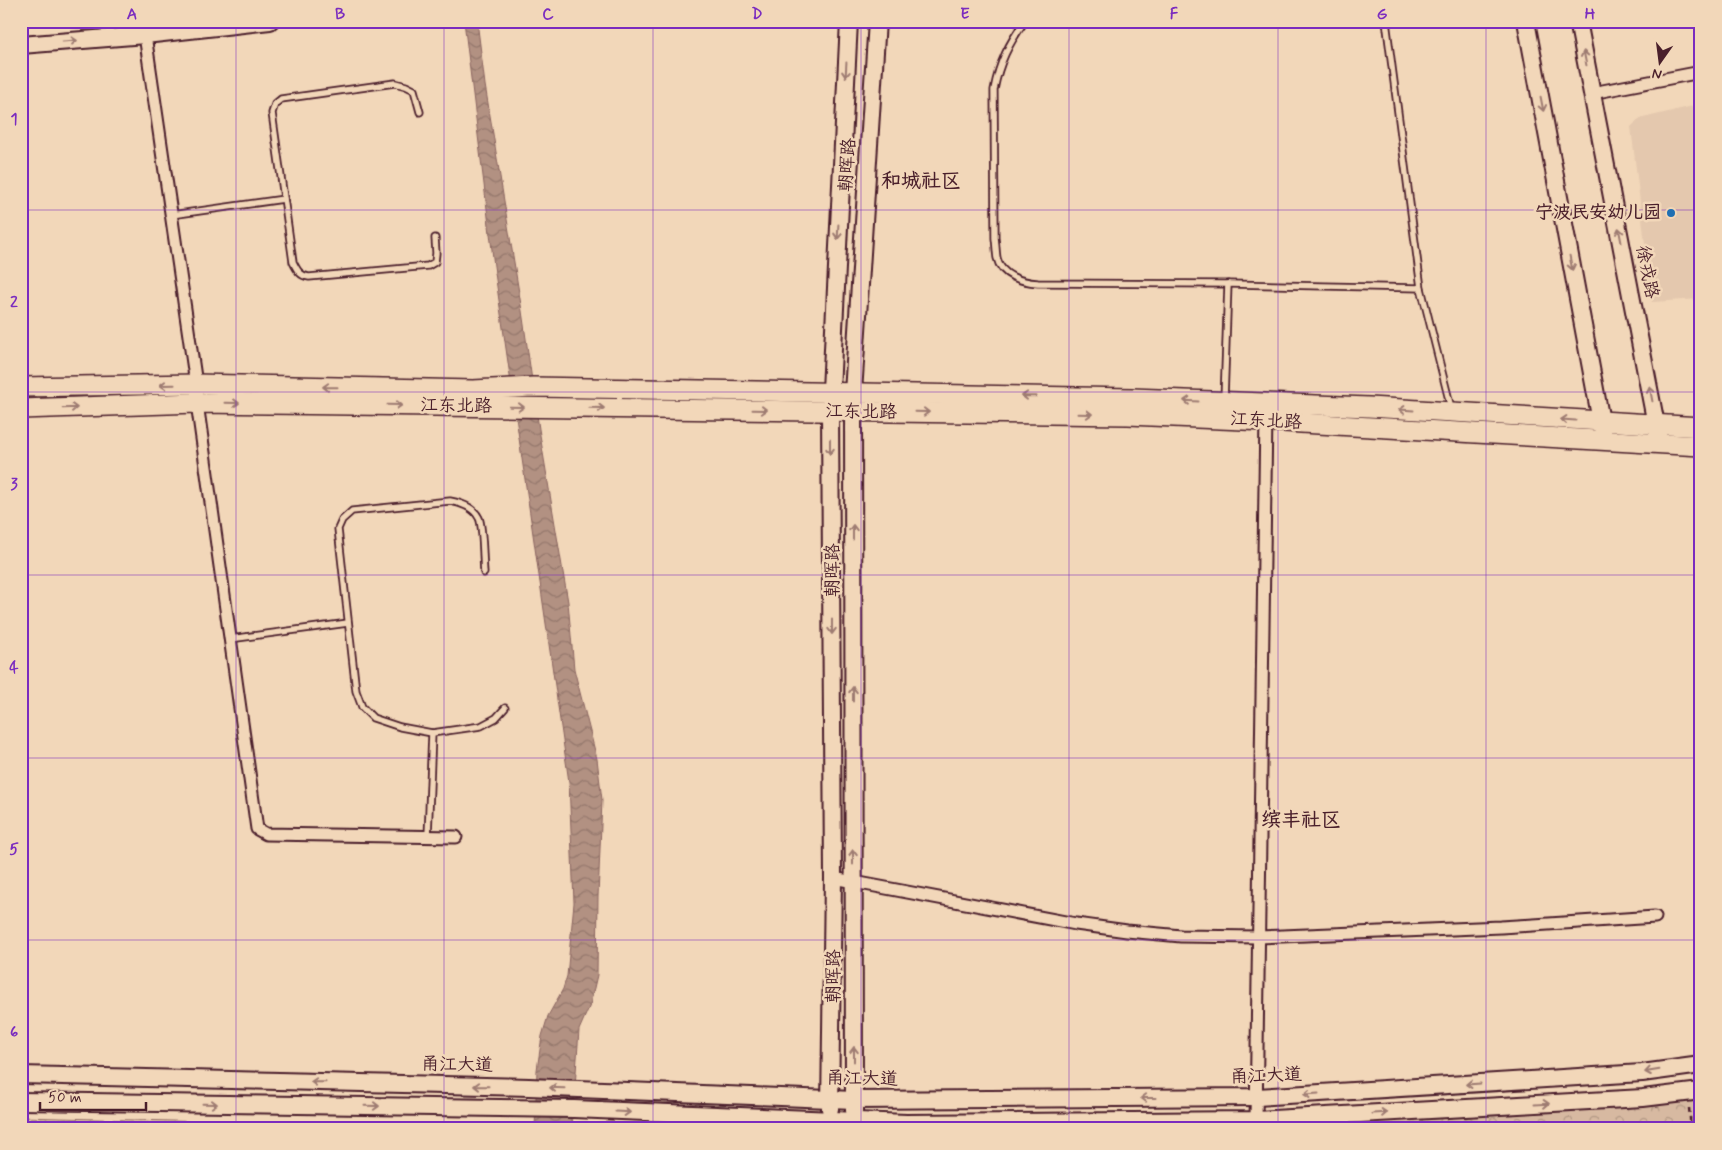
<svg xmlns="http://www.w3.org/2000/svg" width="1722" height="1150" viewBox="0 0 1722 1150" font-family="Mynerve,'LXGW WenKai TC',sans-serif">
<defs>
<pattern id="park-crowns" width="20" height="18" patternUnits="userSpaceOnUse" patternTransform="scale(1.25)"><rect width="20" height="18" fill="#d7b9a1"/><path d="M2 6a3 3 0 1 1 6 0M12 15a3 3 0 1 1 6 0" fill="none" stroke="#b09683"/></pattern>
<pattern id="water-waves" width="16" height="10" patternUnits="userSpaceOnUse" patternTransform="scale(1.25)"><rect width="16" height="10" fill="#b29182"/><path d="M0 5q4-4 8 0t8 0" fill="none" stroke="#93766b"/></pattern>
</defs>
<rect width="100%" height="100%" fill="#f2d7b9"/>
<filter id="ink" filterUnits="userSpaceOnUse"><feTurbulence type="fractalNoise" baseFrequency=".02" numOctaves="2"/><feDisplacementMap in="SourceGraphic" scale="10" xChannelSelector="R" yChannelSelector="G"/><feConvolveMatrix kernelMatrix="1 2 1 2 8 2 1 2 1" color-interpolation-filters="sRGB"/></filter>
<g filter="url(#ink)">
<path fill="#e4c8ae" d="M1701,104V299L1652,302L1631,127L1639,119Z"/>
<g fill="url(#park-crowns)" stroke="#906c66">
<path d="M1701,1101V1129H1192C1362,1121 1531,1115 1701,1101Z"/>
<path d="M21,1117L474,1129H21Z"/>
</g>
<path fill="url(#water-waves)" stroke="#88635f" d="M464,21H477L485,85L522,311L539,429L568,602L574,669L597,759L602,800L598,897L597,975L590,1005L579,1030L572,1129H535L537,1070L542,1036L548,1016L563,989L567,976L574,903L569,782L494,266Z"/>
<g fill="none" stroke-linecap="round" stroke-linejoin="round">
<defs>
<g id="lane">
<path d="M1025,21C1009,43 999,63 994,90L995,238C996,245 996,252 997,258C1001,276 1022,282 1038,283L1228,284L1421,288"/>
<path d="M1386,21L1421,288L1451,408"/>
<path d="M420,112L414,90L406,86L395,83L281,99L275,104L272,113L293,262C297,270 300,276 309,277L428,266L435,262L436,253L435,238"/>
<path d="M171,215L284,199"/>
<path d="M1224,400L1228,284"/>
<path d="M484,573C483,563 483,525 479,518C474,507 461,503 450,501L352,511L342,520L338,529L356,691L362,707L373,718L400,727L432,733L481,726L496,718L505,708"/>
<path d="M230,639L348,623"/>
<path d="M428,837L432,733"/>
</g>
<g id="street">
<path d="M145,35L196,384L197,403L257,829L266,834L456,837"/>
<path d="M1592,93L1701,72"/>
<path d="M833,878L1076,924L1127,931L1181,936L1259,937L1501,927L1655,917"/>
<path d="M1256,1120L1266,415"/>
</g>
<g id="secondary">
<path d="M1526,21L1603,432"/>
<path d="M1578,21L1658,435"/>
<path d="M21,45L145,35L270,21"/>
<path d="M21,1075L529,1087L854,1100L1257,1097L1642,1073L1701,1065"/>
<path d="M21,1101L574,1109L906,1123L1256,1120L1643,1098L1701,1091"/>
<path d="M830,1109L833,878L830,411L849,21"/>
<path d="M854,1111L853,393L877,21"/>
</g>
<g id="primary">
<path d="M21,387L196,384L473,390L533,387L1132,398L1369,407L1701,427"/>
<path d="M21,409L197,403L1128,415L1266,421L1701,446"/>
</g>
</defs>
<use href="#lane" stroke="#4a1f2b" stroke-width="9"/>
<use href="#street" stroke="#4a1f2b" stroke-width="15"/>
<use href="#secondary" stroke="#4a1f2b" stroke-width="20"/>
<use href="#primary" stroke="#4a1f2b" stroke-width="22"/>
<path stroke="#4a1f2b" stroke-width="2.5" stroke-dasharray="5 4" stroke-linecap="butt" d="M1689,1108L1691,1129"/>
<use href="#lane" stroke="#f2d7b9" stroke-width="5.5"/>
<use href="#street" stroke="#f2d7b9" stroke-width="11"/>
<use href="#secondary" stroke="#f2d7b9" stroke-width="16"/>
<use href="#primary" stroke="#f2d7b9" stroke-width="19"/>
</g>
<defs><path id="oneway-shaft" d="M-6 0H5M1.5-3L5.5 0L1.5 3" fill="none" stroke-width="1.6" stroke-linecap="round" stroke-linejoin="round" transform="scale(1.25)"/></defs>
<g stroke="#9e7b72">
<use href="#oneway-shaft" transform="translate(70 41) rotate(-4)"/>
<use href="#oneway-shaft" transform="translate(1585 58) rotate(-101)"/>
<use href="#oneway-shaft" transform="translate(846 70) rotate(93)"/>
<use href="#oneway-shaft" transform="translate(1542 104) rotate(79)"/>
<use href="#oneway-shaft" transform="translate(838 232) rotate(93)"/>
<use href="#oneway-shaft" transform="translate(1620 235) rotate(-101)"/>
<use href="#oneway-shaft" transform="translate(1571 263) rotate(79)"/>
<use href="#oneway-shaft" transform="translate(167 385) rotate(179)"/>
<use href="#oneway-shaft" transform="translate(330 387) rotate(-179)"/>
<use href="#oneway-shaft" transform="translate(1651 394) rotate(-101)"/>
<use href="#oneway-shaft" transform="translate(1029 396) rotate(-179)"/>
<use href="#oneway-shaft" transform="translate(1191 401) rotate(-177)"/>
<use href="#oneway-shaft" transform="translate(232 403) rotate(1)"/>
<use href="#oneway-shaft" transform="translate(395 405) rotate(1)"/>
<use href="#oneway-shaft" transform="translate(517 407) rotate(1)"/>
<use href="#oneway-shaft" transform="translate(70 408) rotate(-2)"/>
<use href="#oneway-shaft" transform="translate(597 408) rotate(1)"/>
<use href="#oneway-shaft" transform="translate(760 410) rotate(1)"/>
<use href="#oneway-shaft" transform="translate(1406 410) rotate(-176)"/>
<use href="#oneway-shaft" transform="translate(922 412) rotate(1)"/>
<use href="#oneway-shaft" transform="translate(1085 414) rotate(1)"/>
<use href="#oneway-shaft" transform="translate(1568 420) rotate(-176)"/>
<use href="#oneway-shaft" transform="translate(830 447) rotate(90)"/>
<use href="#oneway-shaft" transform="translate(853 532) rotate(-90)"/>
<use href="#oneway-shaft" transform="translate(832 627) rotate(90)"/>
<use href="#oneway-shaft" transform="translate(853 694) rotate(-90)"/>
<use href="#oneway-shaft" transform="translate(853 857) rotate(-90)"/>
<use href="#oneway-shaft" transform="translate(854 1054) rotate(-90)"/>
<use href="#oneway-shaft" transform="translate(1652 1071) rotate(171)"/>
<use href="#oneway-shaft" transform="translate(318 1082) rotate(-179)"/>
<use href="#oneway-shaft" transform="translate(1473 1084) rotate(176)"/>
<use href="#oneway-shaft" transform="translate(481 1086) rotate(-179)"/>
<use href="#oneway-shaft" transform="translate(557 1088) rotate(-178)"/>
<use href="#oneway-shaft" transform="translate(1311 1094) rotate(176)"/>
<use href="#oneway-shaft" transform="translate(1148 1098) rotate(180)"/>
<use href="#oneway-shaft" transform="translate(210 1104) rotate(1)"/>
<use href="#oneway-shaft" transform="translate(1542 1104) rotate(-3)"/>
<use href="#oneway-shaft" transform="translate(372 1106) rotate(1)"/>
<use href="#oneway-shaft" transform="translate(623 1112) rotate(3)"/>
<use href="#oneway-shaft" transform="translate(1380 1113) rotate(-3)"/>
</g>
</g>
<path fill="none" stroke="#7b2cbf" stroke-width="1" stroke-opacity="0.55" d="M236,21V1129M444,21V1129M653,21V1129M861,21V1129M1069,21V1129M1278,21V1129M1486,21V1129M21,210H1701M21,392H1701M21,575H1701M21,758H1701M21,940H1701"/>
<circle fill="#1f6fb2" stroke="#f2d7b9" stroke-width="2" cx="1671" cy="213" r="5"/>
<g text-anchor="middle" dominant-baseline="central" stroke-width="5" stroke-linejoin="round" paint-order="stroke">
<g font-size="18" fill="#4a1f2b" stroke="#f2d7b9">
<text transform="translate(848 165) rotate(-86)">朝晖路</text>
<text transform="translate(1647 272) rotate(79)">徐戎路</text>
<text transform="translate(456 406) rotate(1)">江东北路</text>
<text transform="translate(861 412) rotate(1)">江东北路</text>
<text transform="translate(1266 421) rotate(3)">江东北路</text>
<text transform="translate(833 570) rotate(-90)">朝晖路</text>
<text transform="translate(834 976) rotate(-90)">朝晖路</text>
<text transform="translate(457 1065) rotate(1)">甬江大道</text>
<text transform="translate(1266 1076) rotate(-2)">甬江大道</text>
<text transform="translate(862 1079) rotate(1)">甬江大道</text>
</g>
<g font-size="18" font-weight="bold" fill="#4a1f2b" stroke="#f2d7b9" text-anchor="end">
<text x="1661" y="213">宁波民安幼儿园</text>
</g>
<g font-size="20" font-weight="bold" fill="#4a1f2b" stroke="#f2d7b9">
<text x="921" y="181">和城社区</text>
<text x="1301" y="820">缤丰社区</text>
</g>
</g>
<rect width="1722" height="1150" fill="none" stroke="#f2d7b9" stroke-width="55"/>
<g transform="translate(1660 62) rotate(194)" stroke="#f2d7b9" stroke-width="4" paint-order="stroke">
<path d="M0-4L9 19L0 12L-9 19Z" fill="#4a1f2b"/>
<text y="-8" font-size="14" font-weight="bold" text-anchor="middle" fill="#4a1f2b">N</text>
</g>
<path d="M40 1102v8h106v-8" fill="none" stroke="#4a1f2b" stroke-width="2.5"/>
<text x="48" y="1102" font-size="15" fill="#4a1f2b" stroke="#f2d7b9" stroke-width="4" paint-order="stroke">50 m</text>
<rect x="28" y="28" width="1666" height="1094" fill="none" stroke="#7b2cbf" stroke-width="2"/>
<g font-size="16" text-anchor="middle" font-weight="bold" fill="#7b2cbf">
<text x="132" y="19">A</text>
<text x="340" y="19">B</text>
<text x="548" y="19">C</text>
<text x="757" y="19">D</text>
<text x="965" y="19">E</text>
<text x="1174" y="19">F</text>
<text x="1382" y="19">G</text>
<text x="1590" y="19">H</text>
<text x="14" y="124">1</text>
<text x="14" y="307">2</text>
<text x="14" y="489">3</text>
<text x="14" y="672">4</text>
<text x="14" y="854">5</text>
<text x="14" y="1037">6</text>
</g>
</svg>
